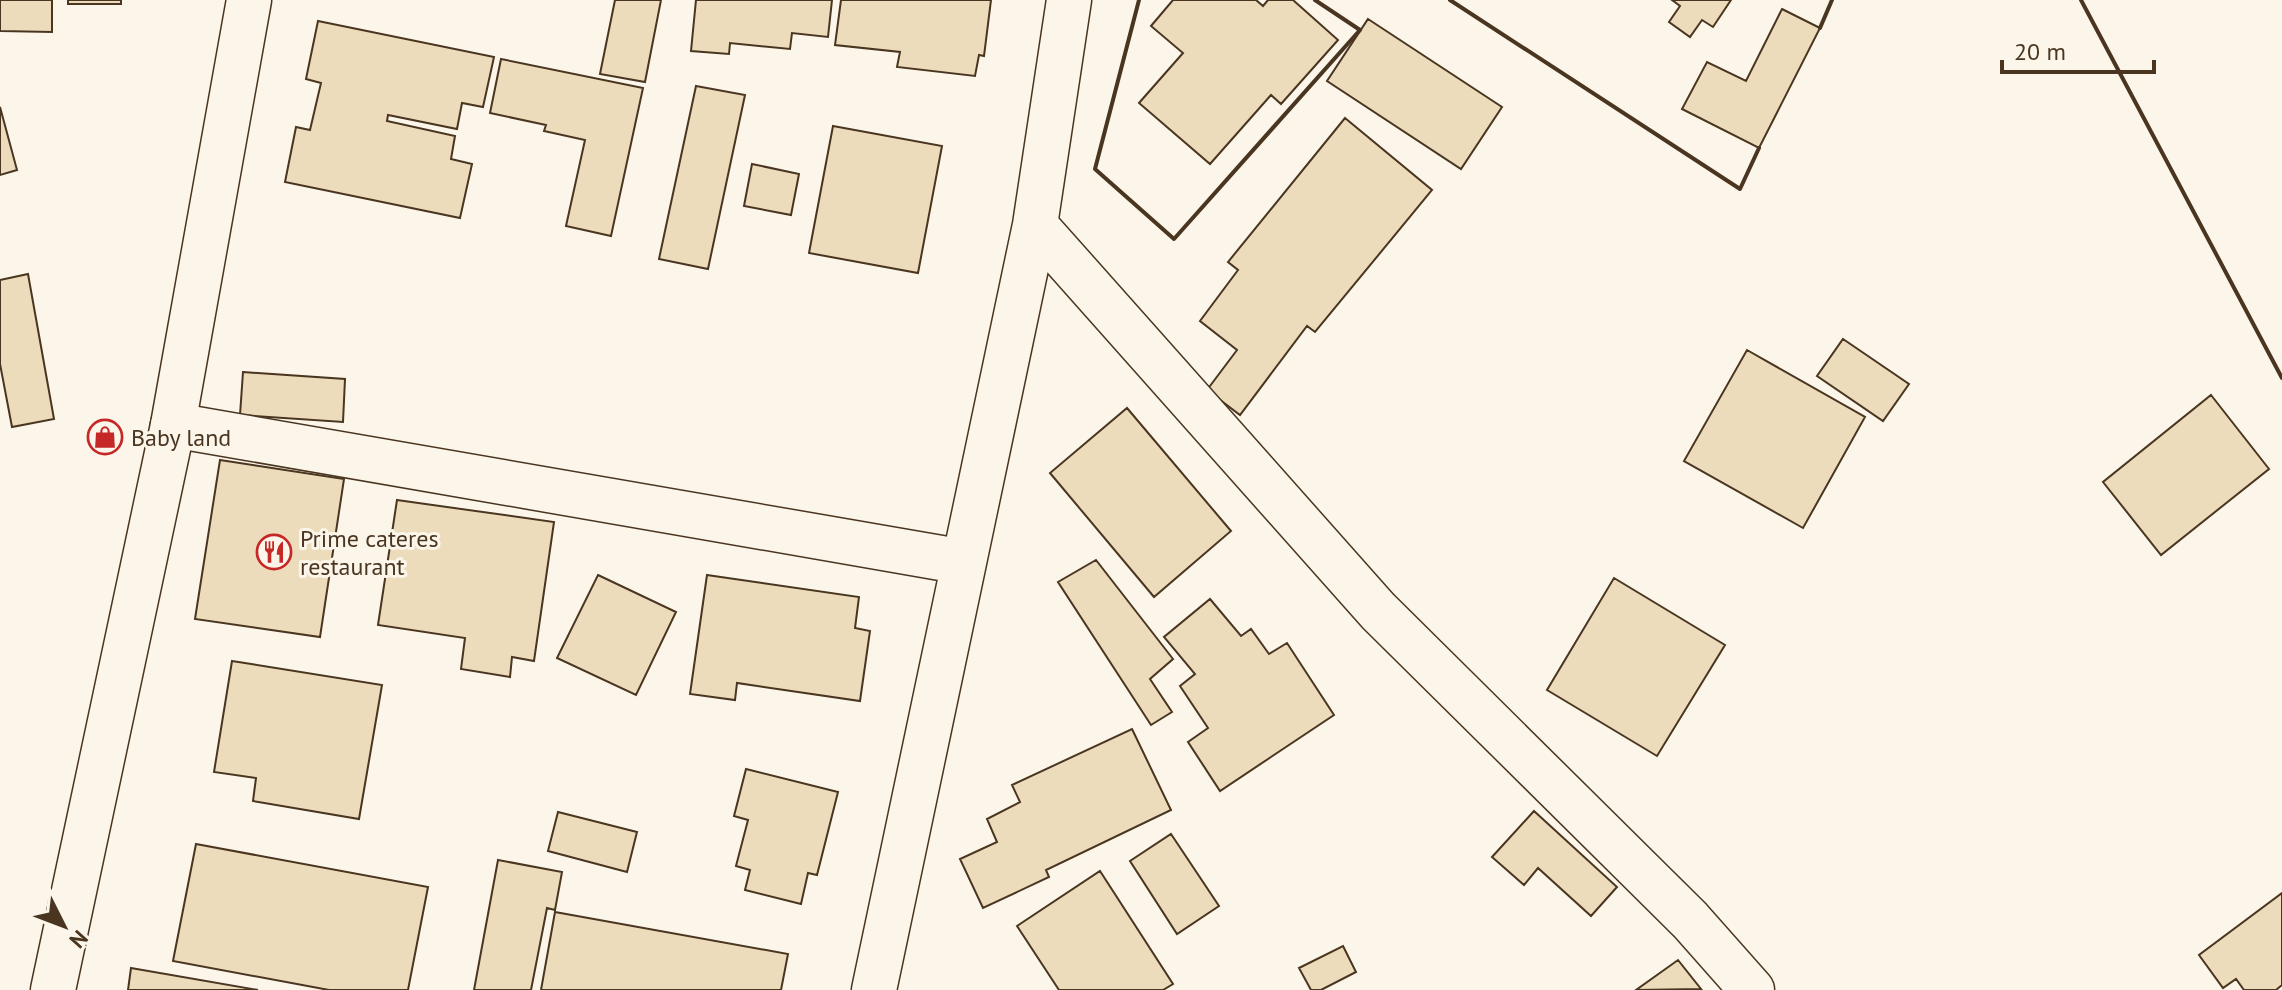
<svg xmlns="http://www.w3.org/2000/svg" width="2282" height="990" font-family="'PT Sans',sans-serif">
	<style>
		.building { fill: #ecdcbc; stroke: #4a3520; stroke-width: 2 }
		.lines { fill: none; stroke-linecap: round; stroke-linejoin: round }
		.minor-casing { stroke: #4a3520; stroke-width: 47 }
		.primary-casing { stroke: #4a3520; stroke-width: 47 }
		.minor { stroke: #fbf6e9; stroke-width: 44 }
		.primary { stroke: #fbf6e9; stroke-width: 44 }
		.wall { stroke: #4a3520; stroke-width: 4 }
		.labels { text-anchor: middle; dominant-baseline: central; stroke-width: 6; stroke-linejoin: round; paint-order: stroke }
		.poi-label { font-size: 24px; fill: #4a3520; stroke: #fbf6e9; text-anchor: start }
	</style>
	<rect width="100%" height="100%" fill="#fbf6e9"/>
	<path class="building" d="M 0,0 L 52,0 L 52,32 L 0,31 Z
		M 68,0 L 121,0 L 121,4 L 68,4 Z
		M 615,0 L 661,0 L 645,82 L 600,74 Z
		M 696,0 L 832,0 L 828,37 L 792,33 L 790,49 L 730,43 L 729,54 L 691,51 Z
		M 841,0 L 991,0 L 984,56 L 979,55 L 975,76 L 897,67 L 900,52 L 835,45 Z
		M 1173,0 L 1256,0 L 1263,6 L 1268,0 L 1293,0 L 1338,40 L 1281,104 L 1271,95 L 1210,164 L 1139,103 L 1183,53 L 1151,26 Z
		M 1672,0 L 1731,0 L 1713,27 L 1702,20 L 1690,37 L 1669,22 L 1680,6 Z
		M 1782,9 L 1820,28 L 1759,148 L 1682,109 L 1707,62 L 1746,81 Z
		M 1368,19 L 1502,107 L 1461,169 L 1327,81 Z
		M 318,21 L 494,57 L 483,107 L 462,103 L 457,129 L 388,115 L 387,121 L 455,136 L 451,159 L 472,164 L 460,218 L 285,182 L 296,127 L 310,130 L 321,83 L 306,79 Z
		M 501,59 L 643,88 L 611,236 L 566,226 L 585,140 L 544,131 L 546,125 L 490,113 Z
		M 696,86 L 745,95 L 708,269 L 659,259 Z
		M 0,107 L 17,170 L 0,175 Z
		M 1345,118 L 1432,190 L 1315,332 L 1307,326 L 1240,415 L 1207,390 L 1237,350 L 1200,321 L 1238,270 L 1228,262 Z
		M 833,126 L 942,146 L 918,273 L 809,253 Z
		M 752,164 L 799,174 L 791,215 L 744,206 Z
		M 28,274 L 54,419 L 12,427 L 0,364 L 0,280 Z
		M 1843,339 L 1909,384 L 1883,421 L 1817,376 Z
		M 1747,350 L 1865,417 L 1803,528 L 1684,461 Z
		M 243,372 L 345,379 L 343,422 L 240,415 Z
		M 2211,395 L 2269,469 L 2161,555 L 2103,482 Z
		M 1127,408 L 1231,531 L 1154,597 L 1050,473 Z
		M 220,460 L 344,479 L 320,637 L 195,619 Z
		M 397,500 L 554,522 L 534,661 L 512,657 L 510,677 L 461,669 L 465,638 L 378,625 Z
		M 1096,560 L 1173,659 L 1150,679 L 1172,712 L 1151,725 L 1058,582 Z
		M 598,575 L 676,612 L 636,695 L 557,658 Z
		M 707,575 L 859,597 L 855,628 L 870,631 L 860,701 L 737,683 L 735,700 L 690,694 Z
		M 1614,578 L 1725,645 L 1657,756 L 1547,690 Z
		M 1210,599 L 1241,636 L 1251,629 L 1269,654 L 1287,643 L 1334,715 L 1220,791 L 1188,742 L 1208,728 L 1180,686 L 1195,674 L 1164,637 Z
		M 232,661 L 382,685 L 359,819 L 253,801 L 256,778 L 214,772 Z
		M 1132,729 L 1171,810 L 1046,870 L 1049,877 L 983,908 L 960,859 L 997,842 L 987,819 L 1020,802 L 1012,785 Z
		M 746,769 L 838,792 L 817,875 L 808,873 L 801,904 L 745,890 L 750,870 L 736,866 L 748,820 L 734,816 Z
		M 1534,811 L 1617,887 L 1591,916 L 1538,868 L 1524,885 L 1492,857 Z
		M 558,812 L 637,832 L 627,872 L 548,851 Z
		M 1171,834 L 1219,906 L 1177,934 L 1130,861 Z
		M 196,844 L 428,887 L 408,990 L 329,990 L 173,961 Z
		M 498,860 L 562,872 L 555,910 L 547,908 L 531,990 L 474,990 Z
		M 1100,871 L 1173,984 L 1163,990 L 1059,990 L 1017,926 Z
		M 2282,893 L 2282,985 L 2276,990 L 2244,990 L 2236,979 L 2223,988 L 2199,955 Z
		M 555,912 L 788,954 L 781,990 L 541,990 Z
		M 1343,946 L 1356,972 L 1321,990 L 1311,990 L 1299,968 Z
		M 1678,960 L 1701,989 L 1636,990 Z
		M 131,968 L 258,990 L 128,990 Z"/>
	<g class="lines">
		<g class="minor-casing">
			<path id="minor" d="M 1035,225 L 1378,611 L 1690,920 L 1752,990
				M 173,425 L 964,562
				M 874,990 L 1035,225 L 1069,0"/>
		</g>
		<g class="primary-casing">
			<path id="primary" d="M 53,990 L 173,425 L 249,0"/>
		</g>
		<use href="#minor" class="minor"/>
		<use href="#primary" class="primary"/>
		<path class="wall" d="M 1139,0 L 1095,169 L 1174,239 L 1360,30 L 1315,0
			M 1450,0 L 1740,189 L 1759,148
			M 2081,0 L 2282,378
			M 1820,28 L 1832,0"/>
	</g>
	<defs>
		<g id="shop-ring" transform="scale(1.8)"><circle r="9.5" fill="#fbf6e9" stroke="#c62828" stroke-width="1.5"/><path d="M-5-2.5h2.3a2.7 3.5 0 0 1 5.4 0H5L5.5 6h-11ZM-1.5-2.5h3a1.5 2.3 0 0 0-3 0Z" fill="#c62828"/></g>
		<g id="restaurant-ring" transform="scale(1.8)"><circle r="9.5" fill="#fbf6e9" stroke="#c62828" stroke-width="1.5"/><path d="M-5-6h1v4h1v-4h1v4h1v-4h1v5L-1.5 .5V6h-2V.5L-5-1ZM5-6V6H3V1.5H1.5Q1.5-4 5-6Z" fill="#c62828"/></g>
	</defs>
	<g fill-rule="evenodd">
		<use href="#shop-ring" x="105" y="437"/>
		<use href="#restaurant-ring" x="274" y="552"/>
	</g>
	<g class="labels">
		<g class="poi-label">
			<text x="131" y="437">Baby land</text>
			<text x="300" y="538">Prime cateres<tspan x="300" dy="28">restaurant</tspan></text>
		</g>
	</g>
	<g transform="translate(64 926) rotate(132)" stroke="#fbf6e9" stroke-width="6" paint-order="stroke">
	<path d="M0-6L14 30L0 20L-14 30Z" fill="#4a3520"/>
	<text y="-12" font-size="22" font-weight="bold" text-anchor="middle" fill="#4a3520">N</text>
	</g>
	<path d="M2002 60v12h152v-12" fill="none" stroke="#4a3520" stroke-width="4"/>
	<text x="2014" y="60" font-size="24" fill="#4a3520" stroke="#fbf6e9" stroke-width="6" paint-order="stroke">20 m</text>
</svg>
